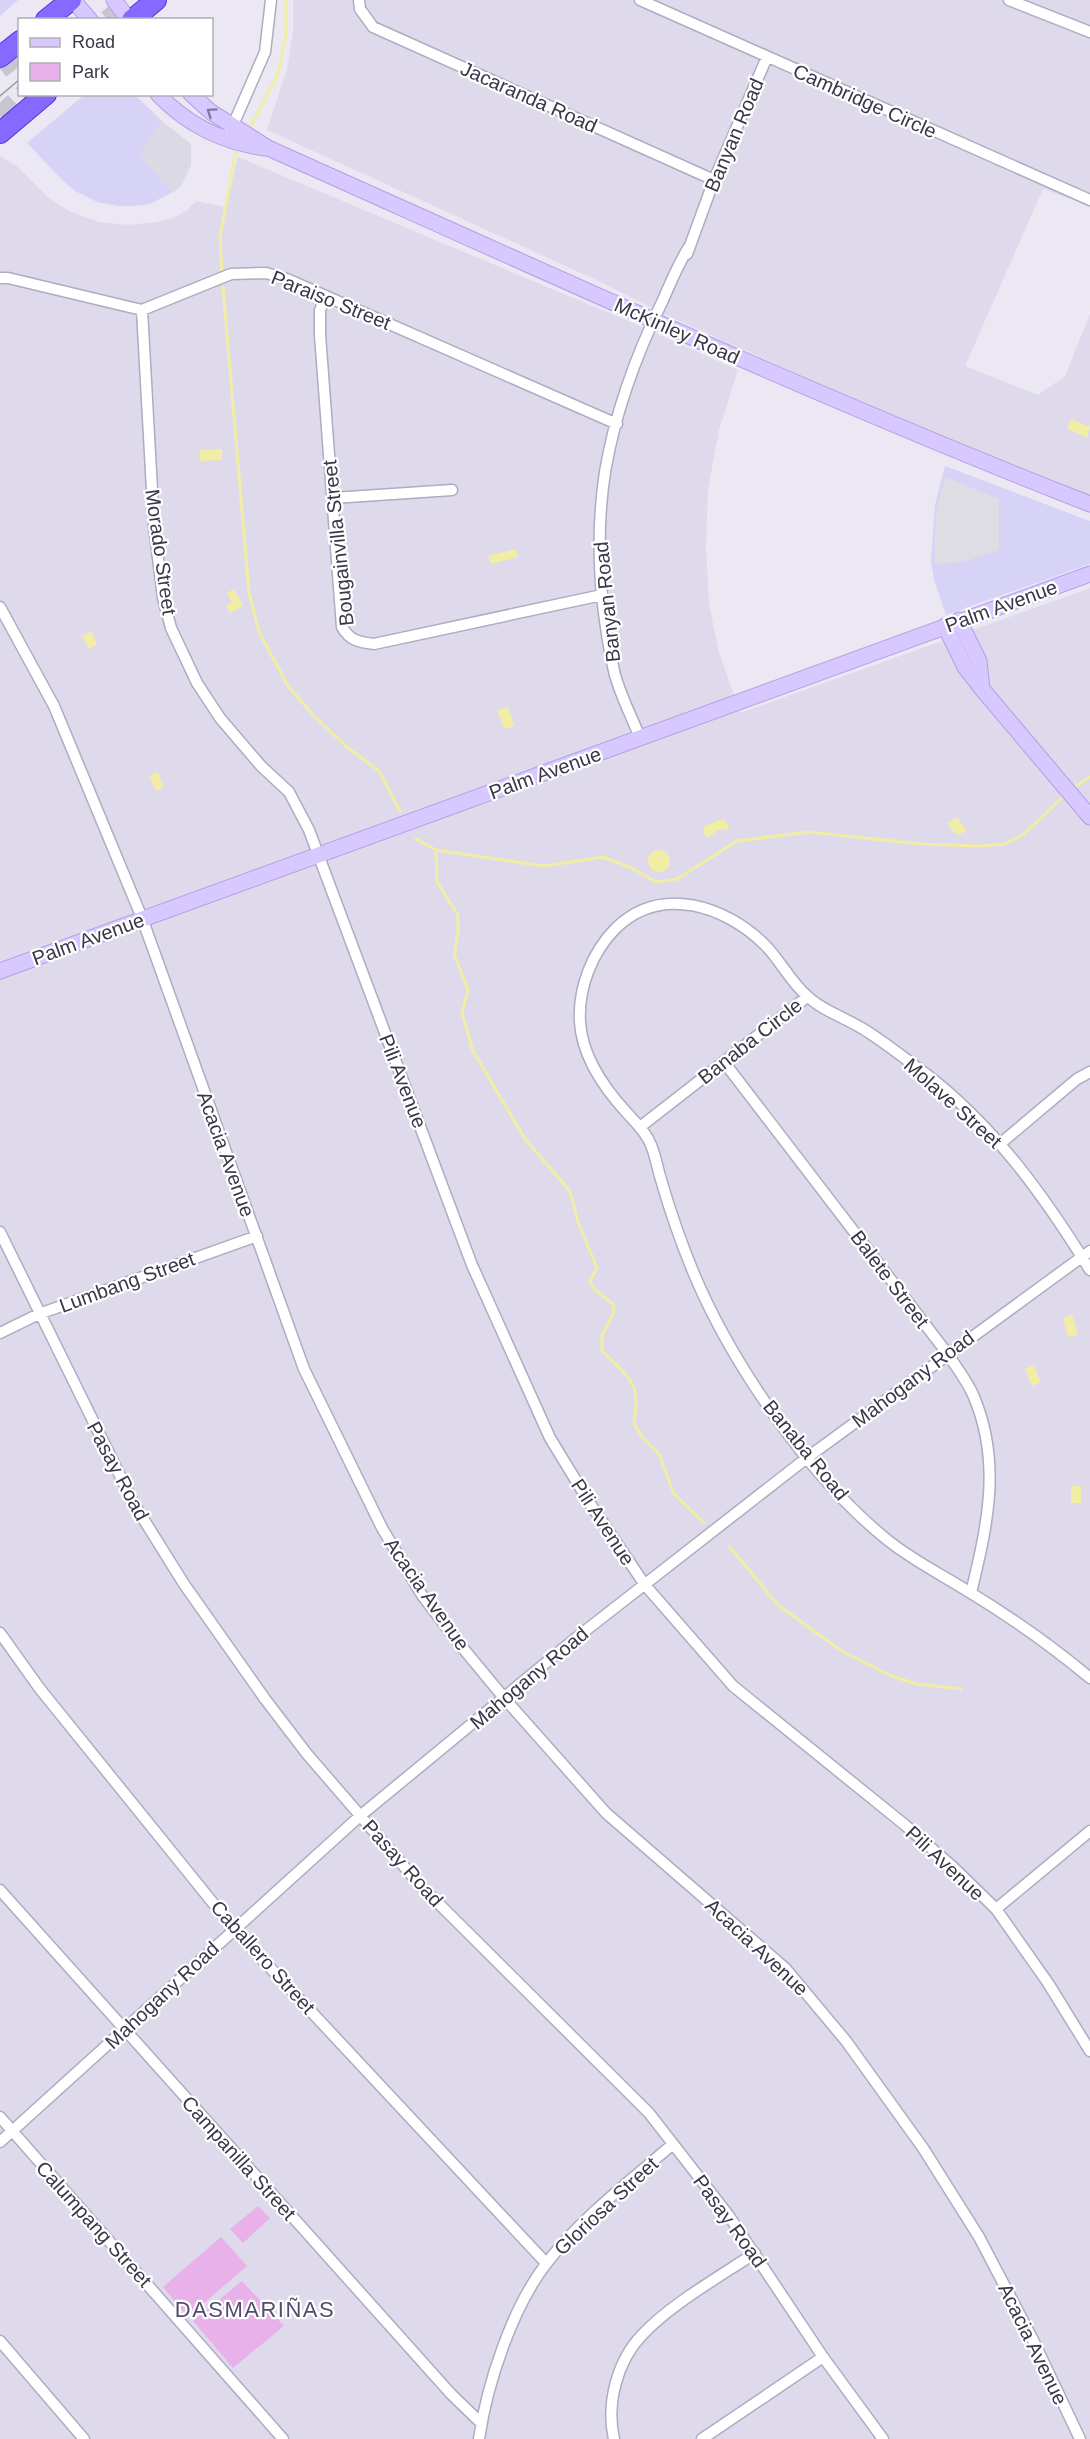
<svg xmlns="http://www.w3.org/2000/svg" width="1090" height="2439" font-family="Arial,sans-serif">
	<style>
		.residential { fill: #dedaec }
		.commercial { fill: #d7d3f6 }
		.industrial { fill: #dbdae4 }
		.green { fill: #e8b1e9 }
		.parking { fill: #dedde3 }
		.water { fill: #f2eda4 }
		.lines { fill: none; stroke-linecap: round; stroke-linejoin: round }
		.stream { stroke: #f2eda4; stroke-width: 3 }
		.highway-tunnel { stroke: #c7c5d2; stroke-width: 20; stroke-dasharray: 20 10; stroke-linecap: butt }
		.street-casing { stroke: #afabc0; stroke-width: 13 }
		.secondary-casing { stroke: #b1a0e1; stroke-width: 17 }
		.highway-casing { stroke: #5137e0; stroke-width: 22 }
		.street { stroke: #fff; stroke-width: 10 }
		.secondary { stroke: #d7c8ff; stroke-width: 15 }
		.highway { stroke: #8669ff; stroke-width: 20 }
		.tram { stroke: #979797; stroke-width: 1.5 }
		.oneway { stroke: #80789a }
		.labels { text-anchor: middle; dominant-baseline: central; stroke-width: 4.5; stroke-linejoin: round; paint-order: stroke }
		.street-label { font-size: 20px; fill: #393748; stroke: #fff }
		.quarter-label { font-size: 22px; letter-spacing: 1.5px; fill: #514e6b; stroke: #fff }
	</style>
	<rect width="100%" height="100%" fill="#ebe8f4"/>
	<path class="residential" d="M 293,0 L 1090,0 L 1090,206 L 1043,189 L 965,366 L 1038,395 L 1065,376 L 1090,314 L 1090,497 L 934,435 L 675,319 L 594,279 L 267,130 L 287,69 L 293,32 Z
		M 0,156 L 18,167 L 48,197 L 69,211 L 99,222 L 128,225 L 156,222 L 173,218 L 186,211 L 196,201 L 226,207 L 238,157 L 633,323 L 738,370 L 719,430 L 708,489 L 706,549 L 709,602 L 718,649 L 740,713 L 1090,588 L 1090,2439 L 0,2439 Z"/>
	<path class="commercial" d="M 0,0 L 18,0 L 0,16 Z
		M 84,95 L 135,95 L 162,121 L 140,156 L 173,192 L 150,204 L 134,206 L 118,206 L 97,202 L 75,191 L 62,180 L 27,143 Z
		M 945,466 L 1090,521 L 1090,564 L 946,615 L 934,580 L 931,560 L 935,505 Z"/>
	<path class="industrial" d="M 162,121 L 191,144 L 191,165 L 181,186 L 173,192 L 140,156 Z"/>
	<path class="green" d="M 258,2206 L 270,2218 L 243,2243 L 230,2229 Z
		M 221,2237 L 247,2266 L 188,2317 L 163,2287 Z
		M 242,2281 L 284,2326 L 233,2368 L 193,2321 Z"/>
	<path class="parking" d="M 945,477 L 999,499 L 999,550 L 964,562 L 934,564 L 936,511 Z"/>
	<path class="water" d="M 1071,419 L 1090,427 L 1087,437 L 1067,429 Z
		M 222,449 L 222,460 L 200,461 L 200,450 Z
		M 516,549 L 518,557 L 491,564 L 488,556 Z
		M 234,589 L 243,606 L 230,613 L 226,606 L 232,602 L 227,593 Z
		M 91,631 L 97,644 L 89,649 L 82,636 Z
		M 508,707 L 514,726 L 504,729 L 497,710 Z
		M 158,772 L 164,787 L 156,791 L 149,776 Z
		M 957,817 L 967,831 L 957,835 L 947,824 Z
		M 718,820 L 724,820 L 730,829 L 718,830 L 707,838 L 704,833 L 704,827 Z
		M648 861a11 11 0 1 1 22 0a11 11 0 1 1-22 0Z
		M 1072,1315 L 1078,1335 L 1068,1337 L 1063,1318 Z
		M 1034,1365 L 1040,1382 L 1032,1386 L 1025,1369 Z
		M 1071,1486 L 1081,1486 L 1081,1503 L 1071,1503 Z"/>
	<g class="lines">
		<path class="stream" d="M 249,129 L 278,74 L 286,34 L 286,0
			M 222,273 L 220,237 L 235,155 L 239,148
			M 223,287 L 249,593 L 259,632 L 288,686 L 315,717 L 347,747 L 379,771 L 400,811
			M 1071,789 L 1090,777
			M 416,839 L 436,850 L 544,866 L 603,857 L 634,869 L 656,882 L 677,879 L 737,841 L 809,832 L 920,844 L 979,846 L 1004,844 L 1023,835 L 1065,795
			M 436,850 L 437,882 L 458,915 L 458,933 L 454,955 L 468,989 L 462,1013 L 473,1051 L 525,1139 L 570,1191 L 578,1222 L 597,1268 L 590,1281 L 594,1289 L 614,1305 L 613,1314 L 602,1335 L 602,1351 C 629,1377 642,1384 634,1423 L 642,1437 L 659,1454 L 674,1494 L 704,1523
			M 729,1546 L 778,1605 L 843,1652 L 894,1677 L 917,1684 L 961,1689"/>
		<path class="highway-tunnel" d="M 108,20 L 130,0
			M 0,69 L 20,53
			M 0,116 L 24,94"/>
		<g class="street-casing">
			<path id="street" d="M 359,0 L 360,9 L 373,27 L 714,180
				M 640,0 L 1090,200
				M 1009,0 L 1090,32
				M 230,132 L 265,52 L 271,0
				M 687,254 L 714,180 L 767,57
				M 0,278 L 8,278 L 142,310 L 231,274 L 266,273 L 287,279 L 617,424
				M 326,297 L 320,310 L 320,335 L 342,627 C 350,641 359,642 374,644 L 602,595
				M 142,310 L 154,526 L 163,598 L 171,628 L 197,683 L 220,718 L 261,766 L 289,792 L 309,830 L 472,1265 L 550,1438 L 589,1502 L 645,1585 L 733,1686 L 905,1825 L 954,1868 L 996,1909 L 1048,1983 L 1090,2051
				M 333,498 L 452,490
				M 0,607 L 54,706 L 142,918 L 304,1369 L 382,1528 L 422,1595 L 457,1641 L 505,1699 L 606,1813 L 785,1968 L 846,2041 L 923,2148 L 979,2237 L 1032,2338 L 1080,2439
				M 640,738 C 632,717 619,693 614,671 C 600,607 595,537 605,472 C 615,413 637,353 663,300 C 671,282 678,264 689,247
				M 724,1062 L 947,1353 C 956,1367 968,1382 974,1397 C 1002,1464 987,1526 971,1593
				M 640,1127 L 807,997
				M 1001,1143 L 1077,1079 L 1090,1072
				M 0,1232 L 134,1504 L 184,1584 L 265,1699 L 307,1754 L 421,1886 L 649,2113 L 729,2216 L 823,2357 L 883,2439
				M 1090,1270 C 1045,1197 995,1127 926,1074 C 907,1060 888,1045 868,1032 C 849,1019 822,1011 806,995 C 790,981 780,960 765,945 C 726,906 661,884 616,928 C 592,952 578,988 580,1022 C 582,1057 604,1088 627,1113 C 636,1123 646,1132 651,1145 C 656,1157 658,1171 662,1183 C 671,1214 682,1245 694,1274 C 732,1364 809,1476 885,1538 C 910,1559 939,1573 966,1590 C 1009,1616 1052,1646 1090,1678
				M 0,1333 L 39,1314 L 257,1236
				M 0,1633 L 40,1689 L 234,1929 L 546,2263
				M 0,1890 L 451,2394 L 481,2423
				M 996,1909 L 1090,1831
				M 0,2117 L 283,2439
				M 0,2142 L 360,1816 L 576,1638 L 808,1457 L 1090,1251
				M 0,2341 L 84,2439
				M 479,2439 C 487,2384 512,2308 546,2264 C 581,2218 630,2181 673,2144
				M 614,2439 C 606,2404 617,2361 642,2335 C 671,2304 719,2277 755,2253
				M 702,2439 L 823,2357"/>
		</g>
		<g class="secondary-casing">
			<path id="secondary" d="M 73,0 L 90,20
				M 114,0 L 129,20
				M 158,94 C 187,125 225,143 266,148
				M 191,94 L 211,112 L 268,148 C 541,270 812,395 1090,504
				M 959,620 L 979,661 L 982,689
				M 945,626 L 965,667 L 982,689 L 1090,817
				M 0,971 L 1090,574"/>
		</g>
		<g class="highway-casing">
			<path id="highway" d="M 46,20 L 71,0
				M 132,20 L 156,0
				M 0,57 L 20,41
				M 0,133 L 46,94"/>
		</g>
		<use href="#street" class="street"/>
		<use href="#secondary" class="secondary"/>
		<use href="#highway" class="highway"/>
		<path class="tram" d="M 0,96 L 20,79"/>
	</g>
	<defs><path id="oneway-chevron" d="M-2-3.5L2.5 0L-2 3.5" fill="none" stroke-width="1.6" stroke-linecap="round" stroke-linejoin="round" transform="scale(1.5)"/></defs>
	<use class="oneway" href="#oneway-chevron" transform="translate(211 112) rotate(-145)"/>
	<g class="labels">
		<g class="street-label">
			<text transform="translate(529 97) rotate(24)">Jacaranda Road</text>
			<text transform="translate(865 101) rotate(24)">Cambridge Circle</text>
			<text transform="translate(734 135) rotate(-67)">Banyan Road</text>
			<text transform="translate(331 300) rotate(22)">Paraiso Street</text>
			<text transform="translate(677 331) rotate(24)">McKinley Road</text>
			<text transform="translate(338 543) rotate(-96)">Bougainvilla Street</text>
			<text transform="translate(161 552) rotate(82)">Morado Street</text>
			<text transform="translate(607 602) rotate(-96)">Banyan Road</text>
			<text transform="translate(1001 606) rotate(-20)">Palm Avenue</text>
			<text transform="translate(545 773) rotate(-20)">Palm Avenue</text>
			<text transform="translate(88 939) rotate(-20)">Palm Avenue</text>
			<text transform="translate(750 1041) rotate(-38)">Banaba Circle</text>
			<text transform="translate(403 1081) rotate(69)">Pili Avenue</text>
			<text transform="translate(953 1103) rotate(42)">Molave Street</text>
			<text transform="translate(226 1154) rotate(70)">Acacia Avenue</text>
			<text transform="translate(890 1279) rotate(53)">Balete Street</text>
			<text transform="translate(127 1282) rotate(-20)">Lumbang Street</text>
			<text transform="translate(913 1379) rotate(-37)">Mahogany Road</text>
			<text transform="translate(806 1450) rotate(51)">Banaba Road</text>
			<text transform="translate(118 1471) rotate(62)">Pasay Road</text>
			<text transform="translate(603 1522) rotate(57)">Pili Avenue</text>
			<text transform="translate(427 1594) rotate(55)">Acacia Avenue</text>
			<text transform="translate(529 1678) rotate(-40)">Mahogany Road</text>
			<text transform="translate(403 1863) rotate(48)">Pasay Road</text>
			<text transform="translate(945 1863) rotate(43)">Pili Avenue</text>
			<text transform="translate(757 1947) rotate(43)">Acacia Avenue</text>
			<text transform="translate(263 1957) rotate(48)">Caballero Street</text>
			<text transform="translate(162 1995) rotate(-43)">Mahogany Road</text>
			<text transform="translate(239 2158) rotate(48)">Campanilla Street</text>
			<text transform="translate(606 2206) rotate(-43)">Gloriosa Street</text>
			<text transform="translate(730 2221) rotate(54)">Pasay Road</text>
			<text transform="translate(94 2224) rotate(48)">Calumpang Street</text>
			<text transform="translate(1033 2344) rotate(64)">Acacia Avenue</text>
		</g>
		<g class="quarter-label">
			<text x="255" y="2309">DASMARIÑAS</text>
		</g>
	</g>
	<rect x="18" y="18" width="195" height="78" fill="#ffffff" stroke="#b0afb6" stroke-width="1.5"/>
	<rect x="30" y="38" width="30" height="9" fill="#d7c8ff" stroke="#b0afb6" stroke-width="1.5"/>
	<text x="72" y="48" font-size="18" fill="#393748">Road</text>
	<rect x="30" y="63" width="30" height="18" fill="#e8b1e9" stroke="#b0afb6" stroke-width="1.5"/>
	<text x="72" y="78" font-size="18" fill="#393748">Park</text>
</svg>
